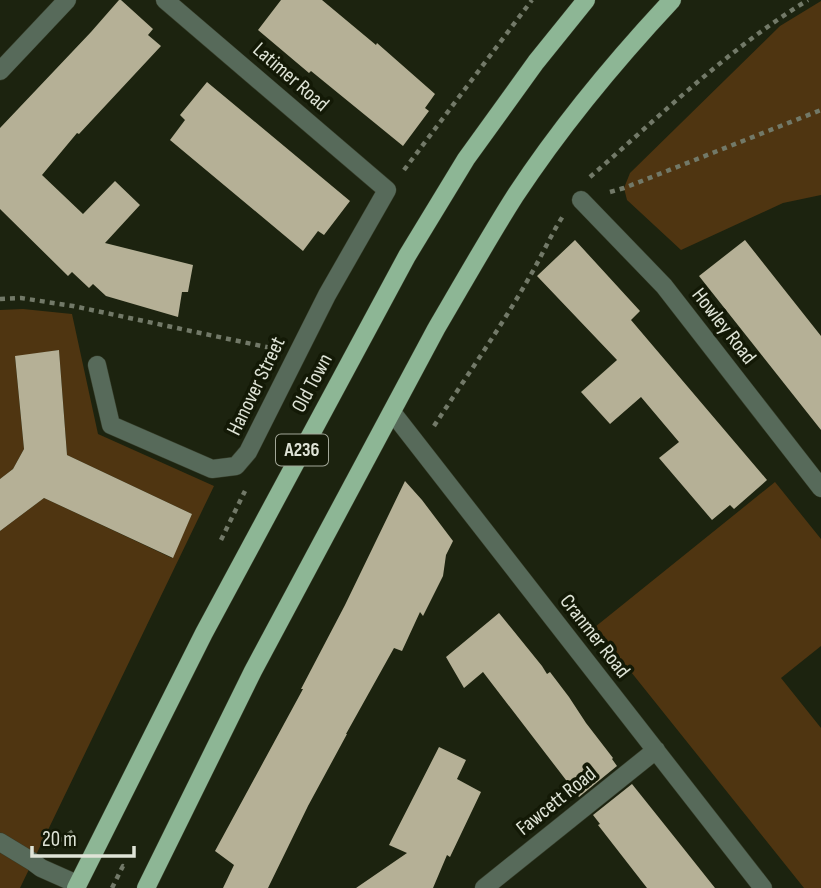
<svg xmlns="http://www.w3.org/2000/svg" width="821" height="888" font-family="'Sofia Sans Condensed',sans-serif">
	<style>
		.green { fill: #4f3511 }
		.building { fill: #b5b096 }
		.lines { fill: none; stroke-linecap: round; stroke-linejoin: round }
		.lane-casing { stroke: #373e2b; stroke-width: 19 }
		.street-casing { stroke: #373e2b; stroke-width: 19 }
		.primary-casing { stroke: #373e2b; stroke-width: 19 }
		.path { stroke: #727968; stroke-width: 4.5; stroke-dasharray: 5 5; stroke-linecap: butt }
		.lane { stroke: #576a5a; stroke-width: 18 }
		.street { stroke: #576a5a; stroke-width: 18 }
		.primary { stroke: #8db695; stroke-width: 18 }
		.labels { text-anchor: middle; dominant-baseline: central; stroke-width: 7; stroke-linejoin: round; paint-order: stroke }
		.shield { fill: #131906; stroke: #a2a798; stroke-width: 2 }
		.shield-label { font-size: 19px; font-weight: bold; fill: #dfe4d7 }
		.street-label { font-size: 21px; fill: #dfe4d7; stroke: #131906 }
	</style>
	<rect width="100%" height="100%" fill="#1c230f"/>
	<path class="green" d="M 821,1 L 821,195 L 783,203 L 681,250 L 627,200 L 624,188 L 630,173 L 780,26 Z
		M 23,309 L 72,314 L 98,434 L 214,486 L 20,888 L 0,888 L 0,531 L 44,498 L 172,558 L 192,514 L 67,455 L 59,350 L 15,357 L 24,449 L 13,469 L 0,479 L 0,310 Z
		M 775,482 L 821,539 L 821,646 L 781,678 L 821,728 L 821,888 L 804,888 L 595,627 Z"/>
	<path class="building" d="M 119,0 L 121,0 L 153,29 L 148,35 L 161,46 L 79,134 L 77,133 L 42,175 L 83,214 L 115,181 L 140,205 L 105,243 L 193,265 L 188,292 L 182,292 L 178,317 L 106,296 L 93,284 L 89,288 L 72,272 L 68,276 L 0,209 L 0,128 L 91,32 Z
		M 281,0 L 322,0 L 376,45 L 377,43 L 435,94 L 425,108 L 429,111 L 403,146 L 311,71 L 309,73 L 258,30 Z
		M 207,82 L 350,201 L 324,235 L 318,231 L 303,251 L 170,140 L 185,120 L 180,115 Z
		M 575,240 L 640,311 L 631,320 L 767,480 L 734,509 L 730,505 L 712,520 L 659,458 L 679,442 L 641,397 L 610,424 L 581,392 L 617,360 L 537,276 Z
		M 745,240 L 821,336 L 821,430 L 699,276 Z
		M 59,350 L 67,455 L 192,514 L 173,558 L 44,498 L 0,531 L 0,479 L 13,469 L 24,449 L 15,356 Z
		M 405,481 L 422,500 L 453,541 L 446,555 L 443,576 L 423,616 L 420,612 L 402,651 L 394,648 L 346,734 L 347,734 L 308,806 L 268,888 L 223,888 L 234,865 L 215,851 L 303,689 L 301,689 L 345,605 Z
		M 499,613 L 542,666 L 547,674 L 550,672 L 569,697 L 586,723 L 613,758 L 612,759 L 617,766 L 579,797 L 483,672 L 464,688 L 446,657 Z
		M 439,747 L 466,760 L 457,779 L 481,792 L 450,857 L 447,855 L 433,888 L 356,888 L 407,853 L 389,845 Z
		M 632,784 L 676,839 L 715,888 L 647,888 L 598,825 L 600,824 L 593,815 Z"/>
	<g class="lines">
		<g class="lane-casing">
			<path id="lane" d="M 0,842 L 33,862 L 41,868 L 77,884"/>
		</g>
		<g class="street-casing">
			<path id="street" d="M 0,71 L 67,0
				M 581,200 L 664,286 L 821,488
				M 97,365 L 111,425 L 212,469 L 236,466 L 248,452 L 327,295 L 387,190 L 165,0
				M 392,412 L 763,888
				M 484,888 L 656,750"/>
		</g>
		<g class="primary-casing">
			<path id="primary" d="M 76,888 L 204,633 L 407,256 L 466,159 L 536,62 L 586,0
				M 146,888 L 253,671 L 436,329 C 462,285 487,240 515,196 C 561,126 615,61 672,0"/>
		</g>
		<path class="path" d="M 404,170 L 532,0
			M 590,177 C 660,116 728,49 808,0
			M 610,192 L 624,188 L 821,110
			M 0,299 L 21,298 L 73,306 L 271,348
			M 434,426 C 468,374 504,323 534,269 C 544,251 552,233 563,216
			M 221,540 L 245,491
			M 53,847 L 73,831
			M 112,888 L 123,866 L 127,868"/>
		<use href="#lane" class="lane"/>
		<use href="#street" class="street"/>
		<use href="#primary" class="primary"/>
	</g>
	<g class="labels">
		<rect class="shield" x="276" y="434.5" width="52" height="31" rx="5"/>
		<g class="shield-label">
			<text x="302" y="450">A236</text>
		</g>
		<g class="street-label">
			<text transform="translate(291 77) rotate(41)">Latimer Road</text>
			<text transform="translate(724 326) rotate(52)">Howley Road</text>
			<text transform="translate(312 383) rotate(-62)">Old Town</text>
			<text transform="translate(256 386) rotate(-64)">Hanover Street</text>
			<text transform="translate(595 636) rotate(52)">Cranmer Road</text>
			<text transform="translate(556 801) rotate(-39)">Fawcett Road</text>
		</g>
	</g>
	<path d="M32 846v10h102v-10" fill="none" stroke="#dfe4d7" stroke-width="3.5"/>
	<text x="42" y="846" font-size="21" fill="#dfe4d7" stroke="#131906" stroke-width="5" paint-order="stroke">20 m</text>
</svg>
